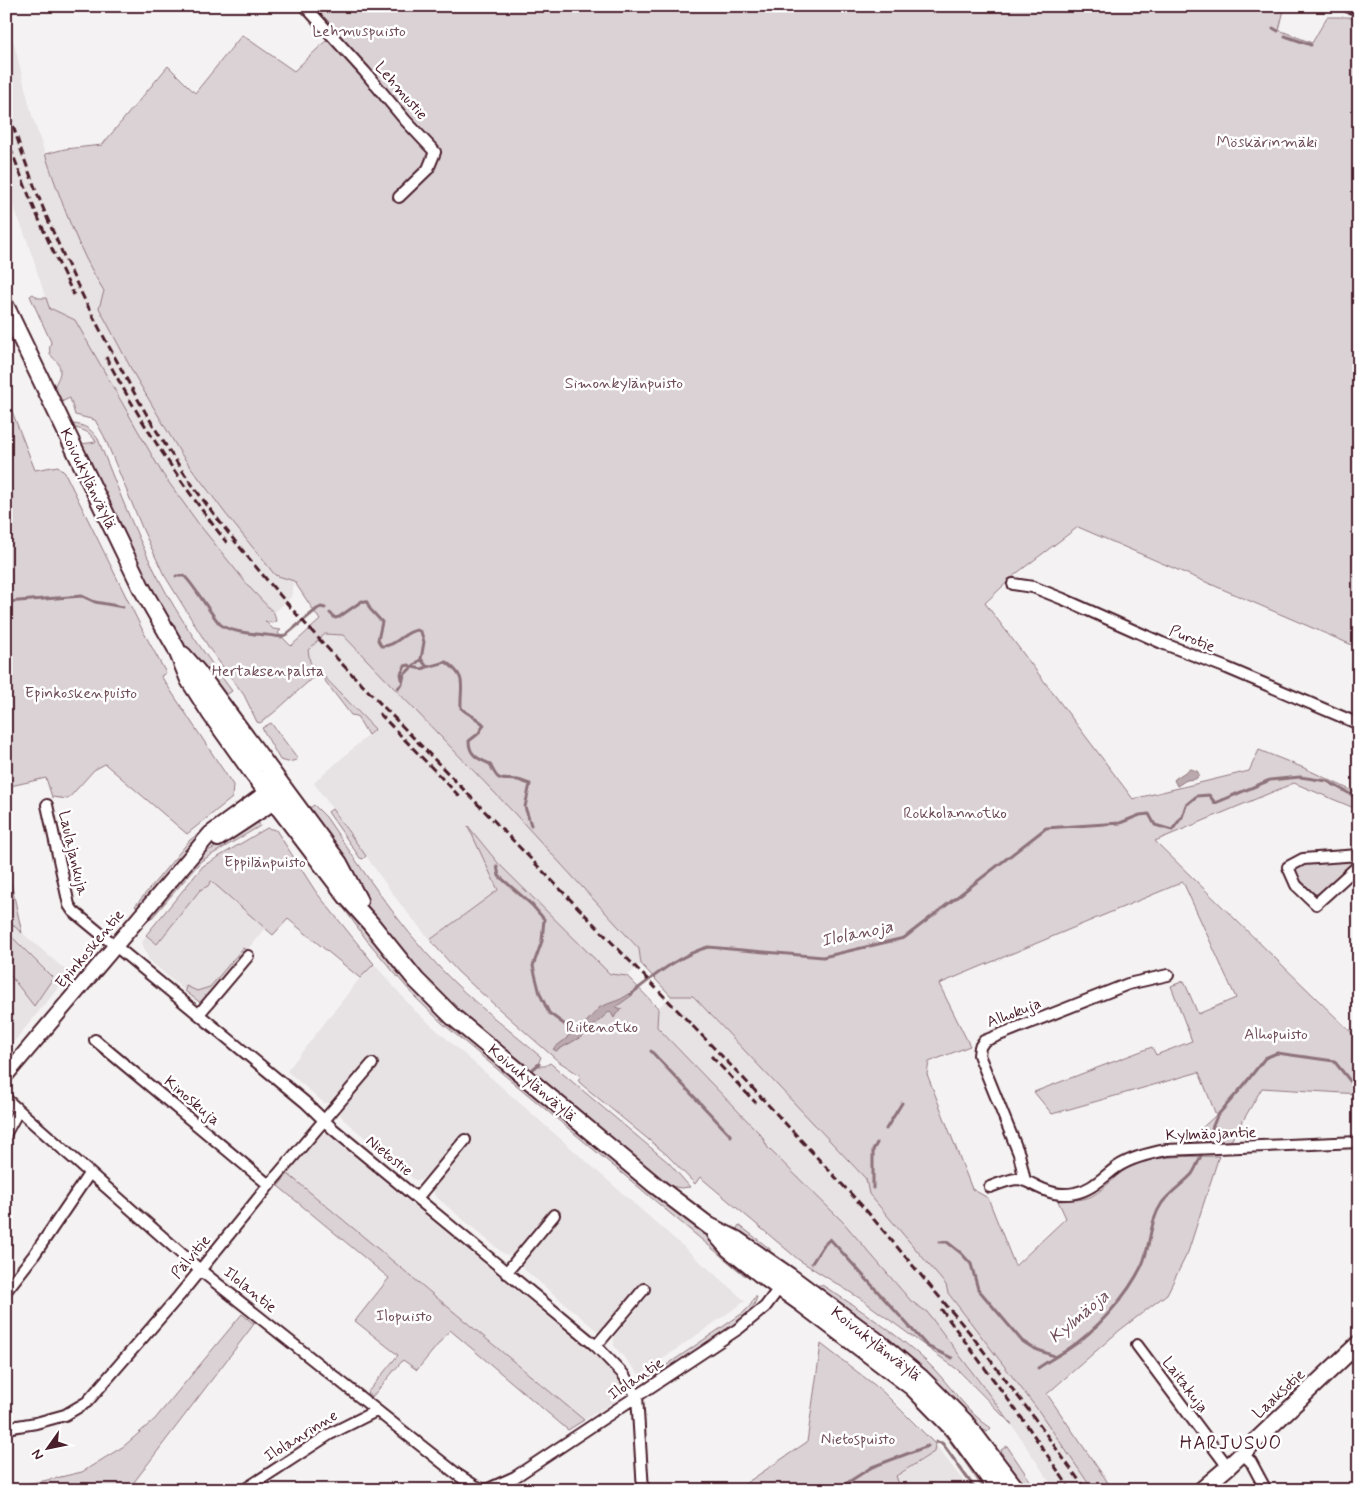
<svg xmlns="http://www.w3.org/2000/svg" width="1365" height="1496" font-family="Mynerve,sans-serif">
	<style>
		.built { fill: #e7e2e3 }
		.green { fill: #dbd2d5; stroke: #927880 }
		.water { fill: #baa9ae; stroke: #8d727a }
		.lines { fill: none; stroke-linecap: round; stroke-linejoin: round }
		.stream { stroke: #8d727a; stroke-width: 3 }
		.minor-casing { stroke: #4a1f2b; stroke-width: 14 }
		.tertiary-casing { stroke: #4a1f2b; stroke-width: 18 }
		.secondary-casing { stroke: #4a1f2b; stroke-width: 19 }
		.primary-casing { stroke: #4a1f2b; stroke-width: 20 }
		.minor { stroke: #fff; stroke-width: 10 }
		.tertiary { stroke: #fff; stroke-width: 14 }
		.secondary { stroke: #fff; stroke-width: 15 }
		.primary { stroke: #fff; stroke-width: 16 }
		.rail { stroke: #4a1f2b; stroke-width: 3; stroke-dasharray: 8 4; stroke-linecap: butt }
		.labels { text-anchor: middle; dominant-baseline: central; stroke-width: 5; stroke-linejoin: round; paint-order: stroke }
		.park-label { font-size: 16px; fill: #6e4c56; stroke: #fff }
		.street-label { font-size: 16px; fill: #4a1f2b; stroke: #fff }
		.water-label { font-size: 18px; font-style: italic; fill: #714f59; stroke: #fff }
		.quarter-label { font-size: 19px; letter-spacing: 1px; fill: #4a1f2b; stroke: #fff }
	</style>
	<rect width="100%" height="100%" fill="#f4f2f2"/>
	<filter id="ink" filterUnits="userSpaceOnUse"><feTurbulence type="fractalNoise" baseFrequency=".02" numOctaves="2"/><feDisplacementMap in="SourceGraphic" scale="10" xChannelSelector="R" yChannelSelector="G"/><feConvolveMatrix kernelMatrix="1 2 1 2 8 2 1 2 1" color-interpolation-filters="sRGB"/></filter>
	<g filter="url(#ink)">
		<path class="built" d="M 6,11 L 31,112 L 61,202 L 95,276 L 295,569 L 291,597 L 274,613 L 252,608 L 55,327 L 27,240 L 6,187 Z
			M 325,634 L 343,635 L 516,815 L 639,949 L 641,964 L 627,976 L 610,975 L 498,863 L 470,828 L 498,890 L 430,940 L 398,901 L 314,783 L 375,729 L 310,662 L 308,650 Z
			M 225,865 L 273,935 L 265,928 L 206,1000 L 193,998 L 149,960 L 142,943 L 146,935 L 156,944 L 200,890 L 208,886 Z
			M 6,919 L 70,974 L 6,1051 Z
			M 374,964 L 415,1011 L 745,1301 L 640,1375 L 614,1346 L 614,1337 L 651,1293 L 642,1285 L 604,1331 L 596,1330 L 525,1270 L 522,1265 L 523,1261 L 561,1215 L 551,1208 L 513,1253 L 508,1255 L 503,1253 L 435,1196 L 433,1191 L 436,1184 L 470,1142 L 462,1135 L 426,1176 L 421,1180 L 415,1180 L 344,1120 L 340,1114 L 343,1109 L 378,1066 L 369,1059 L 328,1103 L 324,1103 L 287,1071 L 360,978 Z
			M 671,996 L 693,996 L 866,1179 L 1113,1490 L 1055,1490 L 1012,1425 L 927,1312 L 911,1301 L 843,1222 L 767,1148 L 761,1135 L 657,1027 L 658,1008 Z
			M 320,1133 L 327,1134 L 602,1361 L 618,1378 L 623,1392 L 615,1401 L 584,1420 L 288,1174 Z
			M 935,1444 L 970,1490 L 901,1490 L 896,1477 L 934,1452 Z"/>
		<path class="green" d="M 312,6 L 1285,6 L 1279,30 L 1312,43 L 1327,17 L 1348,17 L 1359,21 L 1359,648 L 1078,527 L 1017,573 L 985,603 L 1133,799 L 1249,771 L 1259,750 L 1304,768 L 1359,794 L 1359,810 L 1294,783 L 1155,841 L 1357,1038 L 1359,1037 L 1359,1094 L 1262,1088 L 1231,1141 L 1196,1143 L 1201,1129 L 1216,1115 L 1199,1072 L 1052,1114 L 1034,1092 L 1152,1047 L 1156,1055 L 1192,1041 L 1171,986 L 1184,981 L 1198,1014 L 1236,998 L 1183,882 L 939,984 L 970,1046 L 929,1062 L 927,1074 L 972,1189 L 988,1198 L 1015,1266 L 1066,1218 L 1058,1201 C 1069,1200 1082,1201 1092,1196 C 1107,1188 1116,1173 1132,1166 C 1159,1154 1190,1157 1219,1156 L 1188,1252 L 1167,1294 L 1120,1330 L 1047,1394 L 1113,1490 L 1093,1490 L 1038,1410 L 948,1293 L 946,1285 L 869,1194 L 866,1179 L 693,996 L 671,996 L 641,964 L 639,949 L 516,815 L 343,635 L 325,634 L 308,650 L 310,662 L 375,729 L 368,735 L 357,716 L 351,715 L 319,673 C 298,689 281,709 260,723 L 257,722 L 244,695 L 211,651 L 163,573 L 143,530 L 104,436 L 95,420 L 75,415 L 70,398 L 61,402 L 54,387 C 56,382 60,377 60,371 C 60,356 45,361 51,342 L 30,296 L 33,294 L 38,298 L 46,298 L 50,310 L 52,309 L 75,320 L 162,473 L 198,523 L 251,589 L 274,613 L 276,621 L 272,623 L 265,621 L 273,629 L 281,630 L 278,633 L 291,646 L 320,620 L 294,581 L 275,575 L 225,513 L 181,454 L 135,376 L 99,308 L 104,291 C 78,250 61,201 45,154 L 65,149 L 102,145 L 168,66 L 195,93 L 242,35 L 294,71 L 329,38 Z
			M 6,396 L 35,470 L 58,466 L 65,473 L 143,631 L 166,673 L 161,676 L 233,785 L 232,798 L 187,834 L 105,764 L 94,770 L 68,799 L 52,797 L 46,778 L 6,787 Z
			M 73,424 C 85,425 91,429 98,439 C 119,492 140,546 168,596 C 187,629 209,660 232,691 L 225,696 L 195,662 L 145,577 L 81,444 L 96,442 C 91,433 85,430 75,428 Z
			M 271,723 L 296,756 L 297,760 L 288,762 L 280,760 L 262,728 Z
			M 314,805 L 326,817 C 362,869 397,923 441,969 C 471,1001 507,1028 541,1057 L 538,1064 L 539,1066 L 545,1066 L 550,1063 L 669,1163 L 690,1187 L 681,1188 L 666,1185 L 436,992 L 391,941 L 306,811 Z
			M 237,806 L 171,871 L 137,908 L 135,906 L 190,840 L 235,807 Z
			M 332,809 L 366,856 L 363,859 L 360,858 L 328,812 Z
			M 258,822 L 260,826 L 201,861 L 151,919 L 149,918 L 199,855 L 224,843 Z
			M 468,826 L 498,863 L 610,974 L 627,976 L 658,1008 L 657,1027 L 761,1135 L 768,1148 L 843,1222 L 911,1301 L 927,1312 L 1012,1425 L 958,1370 L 861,1299 L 799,1260 L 700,1177 L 695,1184 L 666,1154 L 580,1083 L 578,1080 L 581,1076 L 558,1061 L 498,1008 L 458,972 L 430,940 L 498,890 Z
			M 267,828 L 276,830 L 316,892 L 374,964 L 360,978 L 288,919 L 273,935 L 211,881 L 208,886 L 200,890 L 157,944 L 146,935 L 203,866 Z
			M 6,859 L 22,933 L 6,919 Z
			M 1350,860 L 1353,864 L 1323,894 C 1307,895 1304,887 1295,875 L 1296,868 L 1302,863 Z
			M 334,895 L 359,919 L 387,957 L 422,996 L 754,1276 L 751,1277 L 744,1275 L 442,1023 L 416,998 L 397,976 L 366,939 Z
			M 6,931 L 53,978 L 34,1006 L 6,970 Z
			M 243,948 L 246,950 L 202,1004 L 185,991 L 186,986 L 197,991 L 210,987 Z
			M 288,1174 L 584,1420 L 568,1430 L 450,1330 L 417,1370 L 403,1360 L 372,1397 L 367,1393 L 398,1355 L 355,1321 L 389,1278 L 278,1186 Z
			M 739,1225 L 770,1249 L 770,1254 L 761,1252 L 736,1230 Z
			M 819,1285 L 822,1285 C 858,1308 895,1332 927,1362 C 949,1383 966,1412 991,1428 L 987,1432 L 968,1420 L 814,1289 Z
			M 755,1297 L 757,1297 L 754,1305 L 745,1317 L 657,1377 L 655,1373 L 743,1313 L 750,1306 Z
			M 242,1314 L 254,1324 L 128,1490 L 6,1490 L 6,1487 L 43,1481 L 82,1472 L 124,1446 L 155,1419 Z
			M 821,1344 L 881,1390 L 935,1444 L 934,1452 L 896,1476 L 901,1490 L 736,1490 L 807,1442 Z
			M 865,1363 L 886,1373 L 912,1393 L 995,1490 L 984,1490 C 961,1457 939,1423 909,1396 C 896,1383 880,1373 865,1363 Z
			M 1007,1446 L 1031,1482 L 1025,1486 L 1007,1467 L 1001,1450 Z"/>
		<path class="water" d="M 1190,769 L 1197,771 L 1199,774 C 1197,781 1193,779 1187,780 C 1184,781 1181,784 1177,786 L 1174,780 L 1176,778 Z
			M 631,993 L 634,994 L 617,1006 L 616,1007 L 622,1009 L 616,1014 L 614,1018 L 610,1011 L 581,1037 L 556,1051 L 553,1049 L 567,1038 L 569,1034 L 567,1030 L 571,1026 L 575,1029 L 579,1030 L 600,1007 L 621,999 Z"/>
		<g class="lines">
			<path class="stream" d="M 1273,28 L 1278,31
				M 1285,36 L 1311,45
				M 176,576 C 177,576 183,576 184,576 C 190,579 212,616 220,624 C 230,634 266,634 281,637 L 287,634 L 317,609 L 321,607 L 325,608
				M 6,602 L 82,596 L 95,602 L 123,607
				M 330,613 L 335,618 L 339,617 L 362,601 L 367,602 L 370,609 L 382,622 L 378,640 L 381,646 C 396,647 403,632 417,630 L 421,632 L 424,642 L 421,659 L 427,667 L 446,662 C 468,678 460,685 461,708 C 468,715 477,717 484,725 L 478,734 L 469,741 C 469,755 478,759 490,764 C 499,784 500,778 518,780 C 522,781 526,783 530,784 L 525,807 L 531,825
				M 402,679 L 401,674 L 405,666 L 409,665 L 412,667 L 421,659
				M 398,688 L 402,684 L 404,675 L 412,667 L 422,669 L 427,667
				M 497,866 L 499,876 L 532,905 L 544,919 L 542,941 L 533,966 L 540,994 L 549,1013 L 572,1030
				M 631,994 C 654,976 679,955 708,947 L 823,957 L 904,938 L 1046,828 L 1120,823 L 1140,815 L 1149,814 L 1155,825 L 1172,830 L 1182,817 L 1186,805 L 1197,796 L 1209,795 L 1215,803 L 1270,780 L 1300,777 L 1327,781 L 1359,799
				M 625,1024 L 629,1026 L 634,1033
				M 651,1051 L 731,1136
				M 533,1069 L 539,1064
				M 886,1129 L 902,1103
				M 1206,1143 L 1217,1116 L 1244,1085 L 1265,1058 L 1277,1053 L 1334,1061 L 1351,1082 L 1359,1087
				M 873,1188 L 873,1150 L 877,1143
				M 939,1242 L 947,1242 L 961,1253 L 971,1264 L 978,1289 L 1022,1341 L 1033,1348 L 1054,1356
				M 812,1263 L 823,1246 L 830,1239 L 927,1346 L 952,1358
				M 1038,1368 C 1048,1361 1057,1356 1067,1350 C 1095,1332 1128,1295 1142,1265 C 1151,1245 1149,1222 1162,1203 C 1170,1192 1183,1184 1192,1174 C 1196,1168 1199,1160 1202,1153
				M 936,1442 L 942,1443 L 976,1490
				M 836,1490 L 872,1467 L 928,1446"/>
			<g class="minor-casing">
				<path id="minor" d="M 305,6 L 365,72 L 405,120 L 435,152 L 428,169 L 399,197
					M 1347,6 L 1359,10
					M 1013,584 L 1033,587 L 1063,599 L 1162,643 L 1227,668 L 1359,724
					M 47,805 L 69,905 L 73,911 L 305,1102 L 333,1129 L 596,1346 L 623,1374 L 637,1396 L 643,1490
					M 1359,855 L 1303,859 L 1288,867 L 1296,885 L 1316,904 L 1359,865
					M 199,1014 L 248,956
					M 95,1040 L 269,1185
					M 6,1099 L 200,1270 L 458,1475 L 475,1486 L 485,1490
					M 6,1133 L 18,1111
					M 1025,1181 L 1019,1154 L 979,1055 L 980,1047 L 984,1041 L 1128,984 L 1168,975
					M 990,1187 C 998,1184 1008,1180 1016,1179 C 1027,1179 1035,1187 1045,1190 C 1054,1194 1065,1195 1075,1193 C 1092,1190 1103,1177 1117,1167 C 1132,1157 1150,1153 1167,1150 L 1359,1142
					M 417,1198 L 465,1140
					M 506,1273 L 554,1215
					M 6,1291 L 34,1255 L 89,1174
					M 1137,1345 L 1228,1467
					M 596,1346 L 644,1289
					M 6,1428 L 36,1423 L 65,1415 L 87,1402 L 179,1296 L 269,1185 L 372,1064
					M 1242,1453 L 1251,1462 L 1266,1490
					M 244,1490 L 330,1434 L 376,1411
					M 486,1490 L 515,1477 L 738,1329 L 765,1307 L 783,1283"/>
			</g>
			<g class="tertiary-casing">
				<path id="tertiary" d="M 218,839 L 283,796
					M 6,1075 L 210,834 L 275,786"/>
			</g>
			<g class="secondary-casing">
				<path id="secondary" d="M 1201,1490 L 1228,1467 L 1359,1343"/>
			</g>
			<g class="primary-casing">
				<path id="primary" d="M 6,307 L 123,550 L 141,587 L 176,648 L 189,680 L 210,713 L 254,775 L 346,896 L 371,924 L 416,980 L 452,1016 L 655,1185 L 709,1226 L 737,1240 L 789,1276 L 878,1342 L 921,1378 L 965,1422 L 1017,1490
					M 183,655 L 197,671 L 339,863 L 359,901
					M 716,1234 L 729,1249 L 759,1273 L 801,1303 L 912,1387 L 954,1430 L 998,1490"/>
			</g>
			<use href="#minor" class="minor"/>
			<use href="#tertiary" class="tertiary"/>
			<use href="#secondary" class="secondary"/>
			<use href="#primary" class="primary"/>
			<path class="rail" d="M 6,103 C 33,194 72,280 118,363 C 138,401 160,438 184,473 C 232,542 287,605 344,666 L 745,1080 L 865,1209 L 969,1332 L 1033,1416 L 1086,1490
				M 6,136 C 26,191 48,243 74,295
				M 106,357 C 141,423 181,484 227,543
				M 379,713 L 462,799
				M 711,1056 L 756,1103
				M 941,1309 L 1024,1421 L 1071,1490"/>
		</g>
	</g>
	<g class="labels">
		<g class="park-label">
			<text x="359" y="31">Lehmuspuisto</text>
			<text x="1267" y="142">Möskärinmäki</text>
			<text x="624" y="383">Simonkylänpuisto</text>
			<text x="268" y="671">Hertaksenpalsta</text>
			<text x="81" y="693">Epinkoskenpuisto</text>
			<text x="955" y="813">Rokkolannotko</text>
			<text x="265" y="862">Eppilänpuisto</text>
			<text x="602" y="1027">Riitenotko</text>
			<text x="1276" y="1034">Alhopuisto</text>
			<text x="404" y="1316">Ilopuisto</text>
			<text x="858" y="1439">Nietospuisto</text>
		</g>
		<g class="street-label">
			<text transform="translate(401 91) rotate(49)">Lehmustie</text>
			<text transform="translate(88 479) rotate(64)">Koivukylänväylä</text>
			<text transform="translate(1192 639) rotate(22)">Purotie</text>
			<text transform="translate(73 853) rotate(77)">Laulajankuja</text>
			<text transform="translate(90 949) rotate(-50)">Epinkoskentie</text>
			<text transform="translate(1014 1013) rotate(-21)">Alhokuja</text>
			<text transform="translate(532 1083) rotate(40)">Koivukylänväylä</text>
			<text transform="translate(192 1101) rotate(40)">Kinoskuja</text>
			<text transform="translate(1211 1134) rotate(-2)">Kylmäojantie</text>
			<text transform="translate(389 1156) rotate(39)">Nietostie</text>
			<text transform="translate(191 1257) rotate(-50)">Pälvitie</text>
			<text transform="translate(250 1290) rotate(39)">Ilolantie</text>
			<text transform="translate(876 1344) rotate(38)">Koivukylänväylä</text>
			<text transform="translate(636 1379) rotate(-34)">Ilolantie</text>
			<text transform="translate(1185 1385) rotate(53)">Laitakuja</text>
			<text transform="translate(1279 1394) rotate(-43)">Laaksotie</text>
			<text transform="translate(301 1436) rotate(-32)">Ilolanrinne</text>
		</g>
		<g class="water-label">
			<text transform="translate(857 934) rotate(-12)">Ilolanoja</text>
			<text transform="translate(1079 1317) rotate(-40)">Kylmäoja</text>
		</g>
		<g class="quarter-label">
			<text x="1231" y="1443">HARJUSUO</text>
		</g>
	</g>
	<rect width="1365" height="1496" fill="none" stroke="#fff" stroke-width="25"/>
	<rect x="12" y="12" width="1340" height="1471" fill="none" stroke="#4a1f2b" stroke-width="2" filter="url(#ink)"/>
	<g transform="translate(48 1448) rotate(237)" stroke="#ffffff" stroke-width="4" paint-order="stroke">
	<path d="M0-4L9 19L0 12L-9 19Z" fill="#4a1f2b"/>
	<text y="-8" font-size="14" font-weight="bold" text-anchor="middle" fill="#4a1f2b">N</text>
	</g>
</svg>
